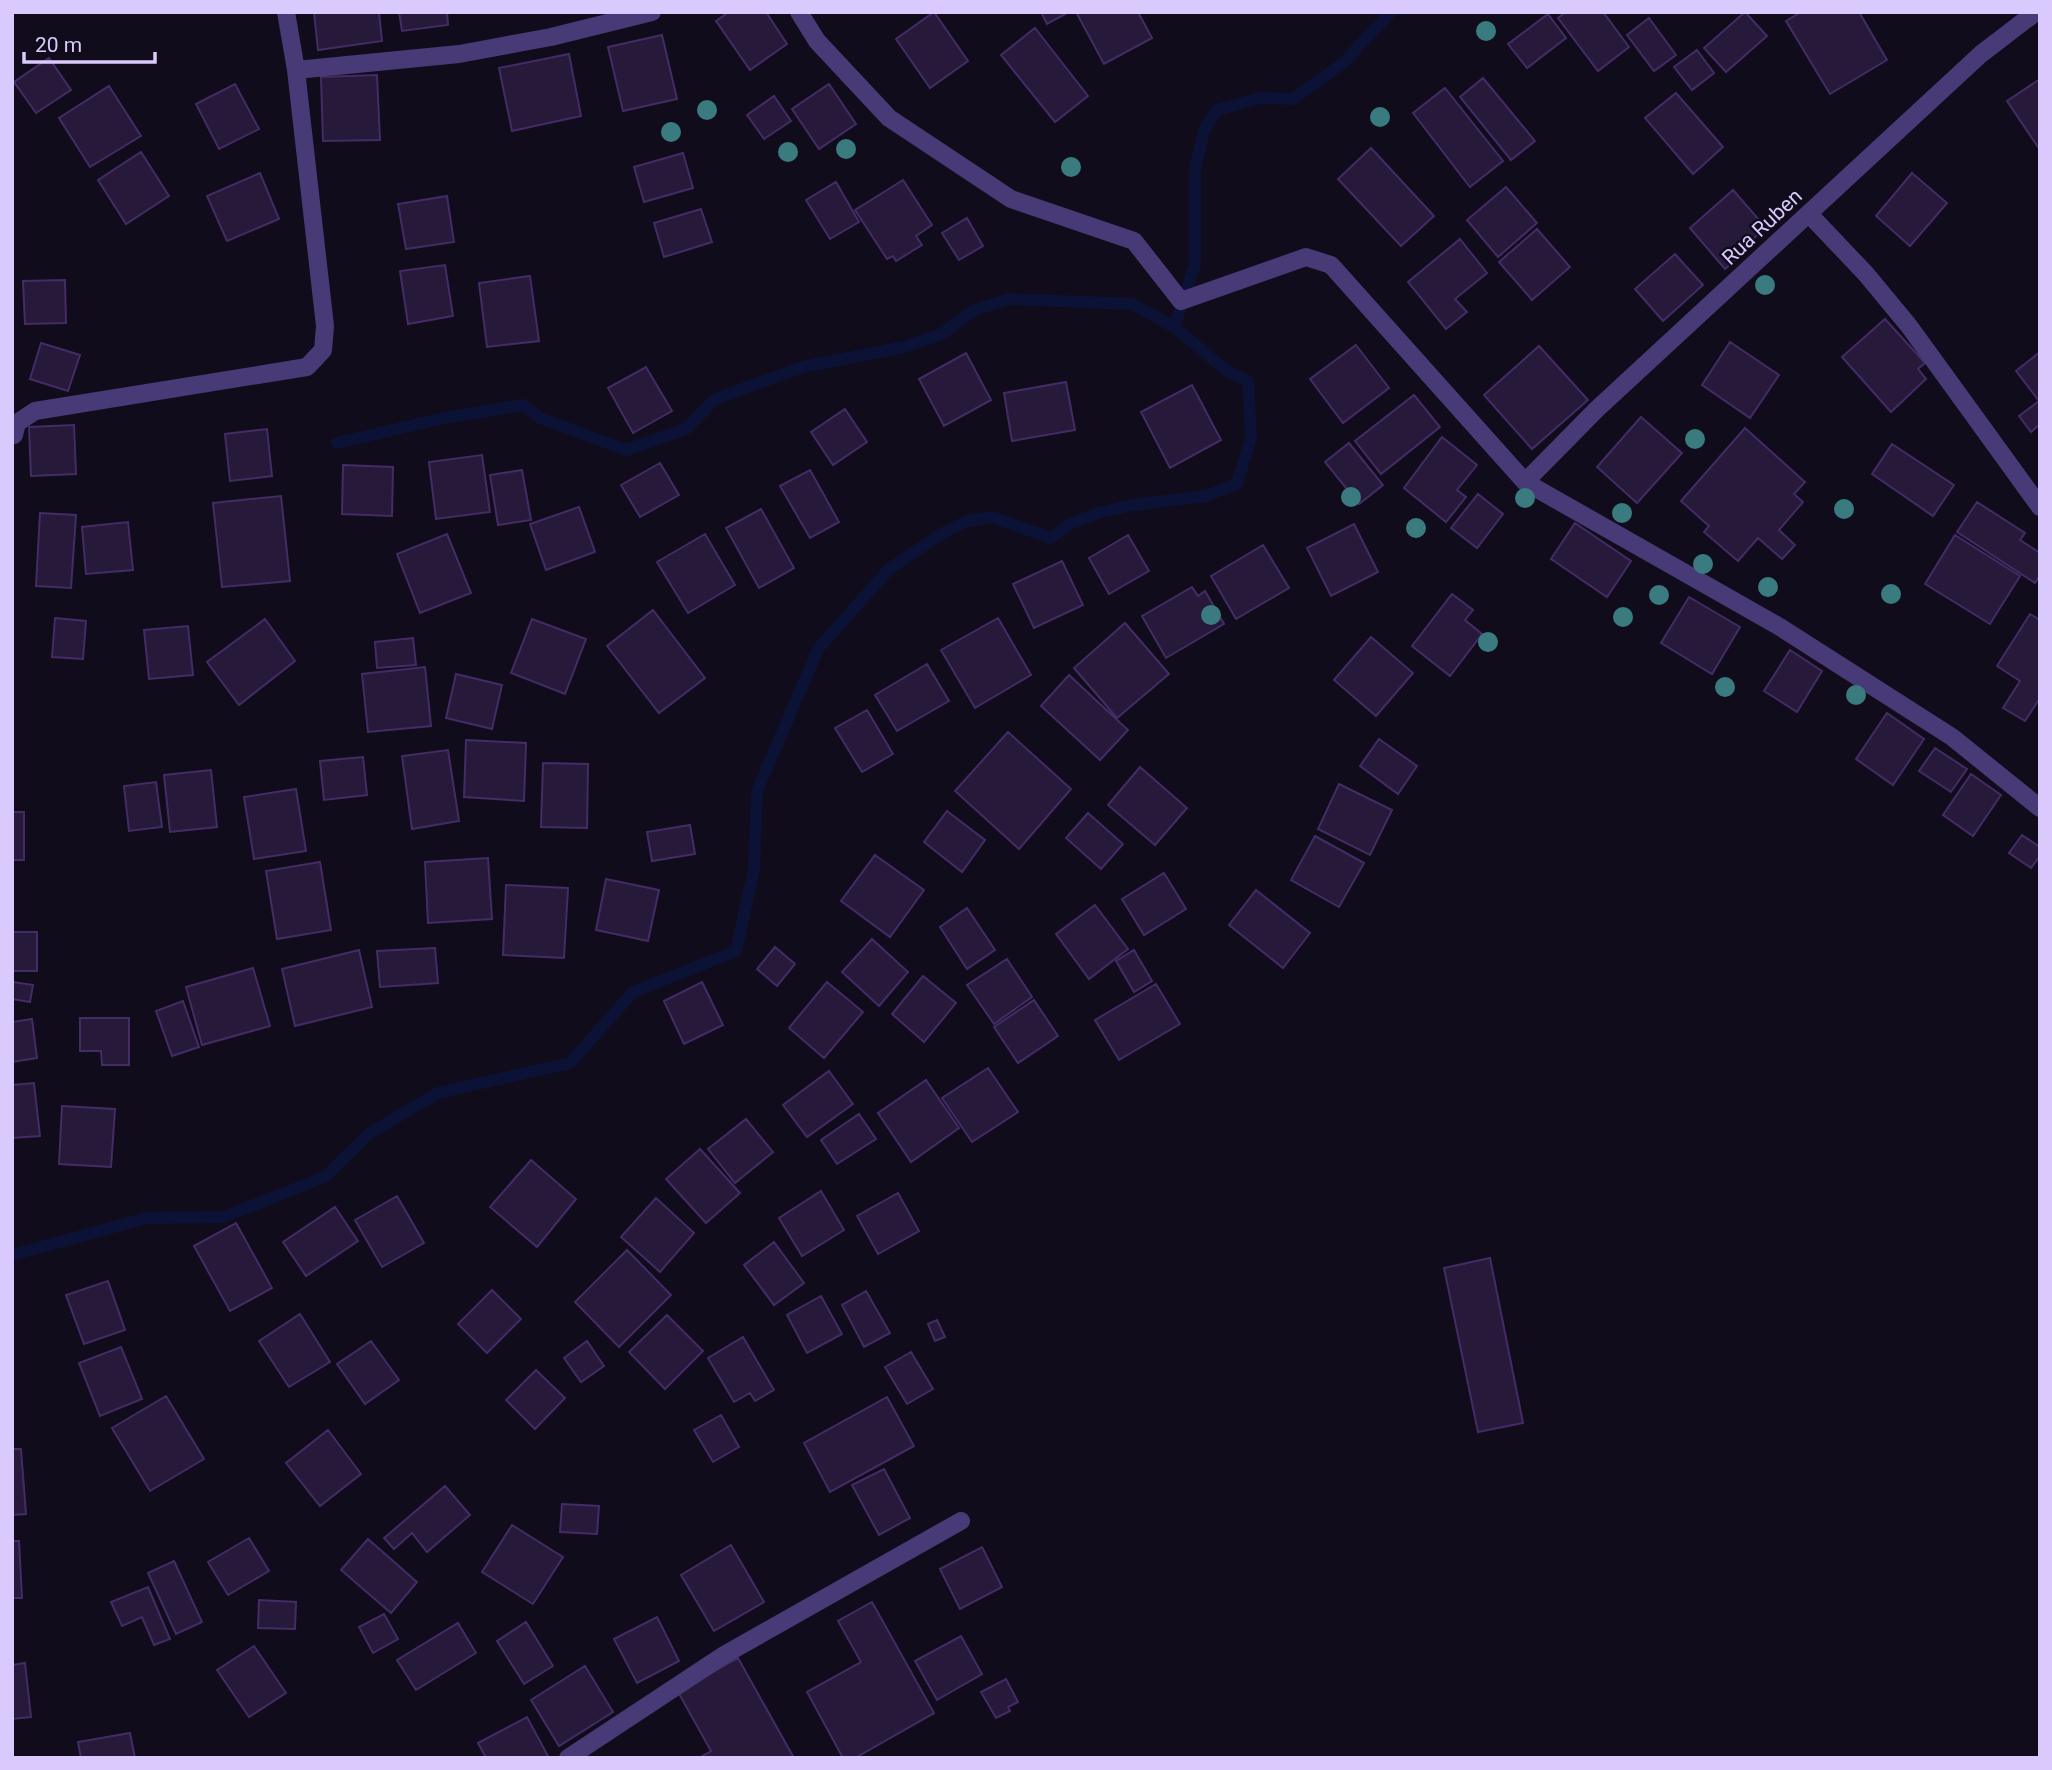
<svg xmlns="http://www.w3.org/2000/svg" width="2052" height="1770" font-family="Roboto,sans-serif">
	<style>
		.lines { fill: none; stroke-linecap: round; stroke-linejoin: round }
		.stream { stroke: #0b1235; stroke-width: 12 }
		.building { fill: #26193a; stroke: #432c65; stroke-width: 2 }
		.minor { stroke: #483977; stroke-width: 18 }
		.tree { fill: #3a7b7f }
		.labels { text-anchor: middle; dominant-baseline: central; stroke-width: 5; stroke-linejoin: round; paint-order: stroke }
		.street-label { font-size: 21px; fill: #d9c9fc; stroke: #110c1b }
	</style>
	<rect width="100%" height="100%" fill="#110c1b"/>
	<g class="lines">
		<path class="stream" d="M 337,443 L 444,418 L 523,405 L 540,418 L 626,450 L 686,429 L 715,399 L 803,367 L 904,347 L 942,334 L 974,310 L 1010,299 L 1132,304 L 1174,327 L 1195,265 L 1195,169 L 1204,131 L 1217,110 L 1260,98 L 1293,99 L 1343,63 L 1391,12
			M 12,1255 L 147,1218 L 224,1217 L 325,1177 L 370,1133 L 438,1093 L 570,1063 L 633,992 L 736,951 L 754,869 L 757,791 L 818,649 L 889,569 L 941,534 L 967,521 L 992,517 L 1051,538 L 1070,524 L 1098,513 L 1133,505 L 1206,496 L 1237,484 L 1251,437 L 1248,381 L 1227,371 L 1174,327"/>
	</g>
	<path class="building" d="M 314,12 L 379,12 L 382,41 L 318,50 Z
		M 399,12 L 447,12 L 448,25 L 402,31 Z
		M 729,12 L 766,12 L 787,44 L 750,70 L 716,21 Z
		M 934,12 L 968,61 L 930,88 L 896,39 Z
		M 1041,12 L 1069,12 L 1047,24 Z
		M 1076,12 L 1138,12 L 1152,38 L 1104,64 Z
		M 1566,12 L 1603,12 L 1629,47 L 1598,71 L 1558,18 Z
		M 1745,12 L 1767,36 L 1726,72 L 1704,48 Z
		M 1801,12 L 1859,12 L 1887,60 L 1830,94 L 1786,21 Z
		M 1548,14 L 1566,38 L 1527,68 L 1508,44 Z
		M 1649,18 L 1676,55 L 1654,71 L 1627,35 Z
		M 1035,28 L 1088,96 L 1055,122 L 1001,55 Z
		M 662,35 L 677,99 L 623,111 L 608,47 Z
		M 1697,50 L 1714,73 L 1692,90 L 1674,67 Z
		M 569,54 L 581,116 L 512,131 L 499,68 Z
		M 49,58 L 71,90 L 36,113 L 14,82 Z
		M 377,75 L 380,140 L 323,141 L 321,77 Z
		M 1483,78 L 1535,141 L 1511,160 L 1460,97 Z
		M 2040,79 L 2040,150 L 2007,101 Z
		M 235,84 L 259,129 L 219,149 L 196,104 Z
		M 829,84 L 856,124 L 819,149 L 792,109 Z
		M 109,86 L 141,136 L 90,167 L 59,118 Z
		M 1445,88 L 1503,161 L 1470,187 L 1413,113 Z
		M 1676,93 L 1723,147 L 1693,174 L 1645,118 Z
		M 774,96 L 791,121 L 764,139 L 747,115 Z
		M 1371,148 L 1434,216 L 1401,246 L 1338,179 Z
		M 141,152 L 169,196 L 126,224 L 98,180 Z
		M 683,153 L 693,188 L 644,202 L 634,167 Z
		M 260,173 L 279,219 L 227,241 L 207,196 Z
		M 1912,173 L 1947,203 L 1910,246 L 1876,216 Z
		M 903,180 L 932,225 L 916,236 L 922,245 L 896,261 L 893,256 L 887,259 L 855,210 Z
		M 836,182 L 859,222 L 830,239 L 806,200 Z
		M 1506,187 L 1537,223 L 1498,257 L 1467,220 Z
		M 1733,190 L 1761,222 L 1756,226 L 1761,232 L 1752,240 L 1747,235 L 1737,244 L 1744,252 L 1725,269 L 1690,228 Z
		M 447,196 L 454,242 L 406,249 L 398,204 Z
		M 701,209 L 712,242 L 664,257 L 654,223 Z
		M 967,218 L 983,246 L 959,260 L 942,233 Z
		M 1537,229 L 1570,267 L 1532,300 L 1499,262 Z
		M 1460,239 L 1487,273 L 1455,299 L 1467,312 L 1446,329 L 1408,282 Z
		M 1675,254 L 1703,285 L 1663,321 L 1635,289 Z
		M 445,265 L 453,316 L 408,324 L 400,271 Z
		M 530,276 L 539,341 L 487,347 L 479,283 Z
		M 65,280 L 66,323 L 25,324 L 23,281 Z
		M 1885,319 L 1925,363 L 1918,369 L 1926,379 L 1891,412 L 1842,357 Z
		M 1730,342 L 1779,375 L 1750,418 L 1702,385 Z
		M 41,343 L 80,355 L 68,391 L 30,379 Z
		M 1356,345 L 1389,388 L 1343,423 L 1310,379 Z
		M 1539,346 L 1588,400 L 1532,449 L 1484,395 Z
		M 2040,352 L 2040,424 L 2031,432 L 2019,416 L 2039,401 L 2016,371 Z
		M 966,353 L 991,400 L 944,426 L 919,379 Z
		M 646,367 L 672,411 L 633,433 L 608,388 Z
		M 1066,382 L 1075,430 L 1012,441 L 1004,393 Z
		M 1192,385 L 1221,440 L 1170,468 L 1141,412 Z
		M 1414,395 L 1440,427 L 1381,474 L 1355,441 Z
		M 845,409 L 867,442 L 833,465 L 811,432 Z
		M 1641,417 L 1682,453 L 1637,503 L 1597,467 Z
		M 74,425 L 76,474 L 31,476 L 29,427 Z
		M 1745,428 L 1805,482 L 1794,494 L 1803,502 L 1779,530 L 1795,545 L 1782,559 L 1758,538 L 1738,561 L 1704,532 L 1709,526 L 1681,501 Z
		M 267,429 L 272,476 L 230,481 L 225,434 Z
		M 1442,437 L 1477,465 L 1457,490 L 1466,497 L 1446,522 L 1404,488 Z
		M 1349,443 L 1383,485 L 1359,504 L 1325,462 Z
		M 1892,444 L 1954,485 L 1933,516 L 1872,474 Z
		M 482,455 L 490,512 L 436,519 L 429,462 Z
		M 660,463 L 679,495 L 640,517 L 621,485 Z
		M 343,465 L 393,467 L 392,516 L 342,514 Z
		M 522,470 L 531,520 L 498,525 L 490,475 Z
		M 810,470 L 839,522 L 810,538 L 780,486 Z
		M 1478,494 L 1503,514 L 1477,548 L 1451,528 Z
		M 281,496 L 290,581 L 222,587 L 213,503 Z
		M 1977,502 L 2025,533 L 2020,540 L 2040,553 L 2040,575 L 2035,583 L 1957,532 Z
		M 579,507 L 595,552 L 546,570 L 530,524 Z
		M 761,509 L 794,568 L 759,588 L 726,528 Z
		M 40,513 L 76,515 L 71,588 L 36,586 Z
		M 128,522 L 133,570 L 86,574 L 82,527 Z
		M 1575,523 L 1631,561 L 1607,597 L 1551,559 Z
		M 1354,524 L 1378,572 L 1331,596 L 1307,548 Z
		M 447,534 L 471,593 L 420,613 L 397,554 Z
		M 705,534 L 735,585 L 688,613 L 657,562 Z
		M 1128,535 L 1149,571 L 1109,594 L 1089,558 Z
		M 1955,535 L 2020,576 L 1990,624 L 1925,584 Z
		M 1263,545 L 1289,588 L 1236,619 L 1211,576 Z
		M 1062,561 L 1083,605 L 1034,628 L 1013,584 Z
		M 1192,587 L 1198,596 L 1205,591 L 1224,624 L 1166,658 L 1142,616 Z
		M 1452,594 L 1473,610 L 1465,620 L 1482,634 L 1450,676 L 1412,646 Z
		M 1689,597 L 1740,627 L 1712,674 L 1661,643 Z
		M 653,610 L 705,678 L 659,713 L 607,646 Z
		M 2030,614 L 2040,620 L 2040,698 L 2025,721 L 2003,708 L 2020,681 L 1997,666 Z
		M 55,618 L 86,621 L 83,659 L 52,657 Z
		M 998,618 L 1031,675 L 975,708 L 941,650 Z
		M 265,619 L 295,661 L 239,705 L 207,662 Z
		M 532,619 L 586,639 L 565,694 L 511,673 Z
		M 1125,623 L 1169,674 L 1117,718 L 1074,668 Z
		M 188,626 L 193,675 L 149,679 L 144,630 Z
		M 1371,637 L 1413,673 L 1376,716 L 1334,680 Z
		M 413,638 L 416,665 L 377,668 L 375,642 Z
		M 1790,650 L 1822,671 L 1797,712 L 1764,691 Z
		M 927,664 L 949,701 L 897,731 L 875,695 Z
		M 425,667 L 431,726 L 368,732 L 362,674 Z
		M 456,674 L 502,685 L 492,729 L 446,718 Z
		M 1069,675 L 1128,730 L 1100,760 L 1041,706 Z
		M 867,710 L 893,754 L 862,772 L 835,728 Z
		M 1887,713 L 1924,739 L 1893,785 L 1856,759 Z
		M 1008,732 L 1071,789 L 1019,849 L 955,791 Z
		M 1379,739 L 1417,766 L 1398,794 L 1360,766 Z
		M 466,740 L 526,743 L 524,801 L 464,797 Z
		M 1935,748 L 1967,769 L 1951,792 L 1919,771 Z
		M 448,750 L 459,821 L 412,829 L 402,756 Z
		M 363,757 L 367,795 L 324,800 L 320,761 Z
		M 543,763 L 588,764 L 587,828 L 541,827 Z
		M 1140,767 L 1187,808 L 1155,845 L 1108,805 Z
		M 211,770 L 217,827 L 170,832 L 164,775 Z
		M 1971,774 L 2001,795 L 1973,836 L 1943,815 Z
		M 156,782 L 162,827 L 129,831 L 124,786 Z
		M 1339,784 L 1392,810 L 1370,855 L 1318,829 Z
		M 296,789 L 306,851 L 254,859 L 244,797 Z
		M 947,811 L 985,840 L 962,872 L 924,842 Z
		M 12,812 L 24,812 L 24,860 L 12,860 Z
		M 1088,813 L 1123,844 L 1101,869 L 1066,838 Z
		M 690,825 L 695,854 L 652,861 L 647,832 Z
		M 2022,835 L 2040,847 L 2040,856 L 2031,868 L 2009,853 Z
		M 1315,836 L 1364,863 L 1339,907 L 1291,880 Z
		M 875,855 L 924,890 L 890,937 L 841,901 Z
		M 488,858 L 492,919 L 428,923 L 425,862 Z
		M 320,862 L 331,930 L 277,939 L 266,871 Z
		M 1164,873 L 1186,909 L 1144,935 L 1122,899 Z
		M 606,879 L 659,890 L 648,941 L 596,930 Z
		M 506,885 L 568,888 L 564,958 L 503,955 Z
		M 1256,890 L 1310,933 L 1283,968 L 1229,925 Z
		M 1095,905 L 1128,949 L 1089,979 L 1056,934 Z
		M 967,908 L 995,950 L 967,969 L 940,927 Z
		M 12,932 L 37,932 L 37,971 L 12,971 Z
		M 872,939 L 908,972 L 879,1006 L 842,972 Z
		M 775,947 L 795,964 L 777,986 L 757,969 Z
		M 435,948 L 438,983 L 380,987 L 377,951 Z
		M 359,950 L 372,1007 L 295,1026 L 282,969 Z
		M 1134,950 L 1152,981 L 1134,992 L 1116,961 Z
		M 1007,959 L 1032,997 L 994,1024 L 967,985 Z
		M 253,968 L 270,1026 L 202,1045 L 186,987 Z
		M 923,976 L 956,1003 L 924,1042 L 892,1014 Z
		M 13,982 L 33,985 L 30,1002 L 12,999 Z
		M 702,982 L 723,1025 L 684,1044 L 664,1001 Z
		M 827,982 L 863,1012 L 824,1058 L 789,1028 Z
		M 1156,984 L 1180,1024 L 1119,1060 L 1095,1020 Z
		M 1034,1000 L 1058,1036 L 1018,1063 L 994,1027 Z
		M 183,1001 L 199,1047 L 172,1056 L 156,1011 Z
		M 80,1018 L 129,1018 L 129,1065 L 102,1065 L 101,1051 L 80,1051 Z
		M 32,1019 L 37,1058 L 12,1062 L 12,1022 Z
		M 988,1068 L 1018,1112 L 972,1142 L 942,1098 Z
		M 829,1071 L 853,1104 L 807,1137 L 783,1105 Z
		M 926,1080 L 959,1128 L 911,1162 L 878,1113 Z
		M 34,1083 L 40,1136 L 12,1138 L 12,1085 Z
		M 62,1106 L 115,1109 L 111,1167 L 59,1164 Z
		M 859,1114 L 876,1139 L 837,1164 L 821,1140 Z
		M 746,1119 L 773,1152 L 735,1183 L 708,1149 Z
		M 700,1149 L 740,1193 L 706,1223 L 666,1179 Z
		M 531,1160 L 576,1199 L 537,1247 L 490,1207 Z
		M 821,1191 L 844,1230 L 802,1256 L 779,1218 Z
		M 898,1193 L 919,1231 L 878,1254 L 857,1216 Z
		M 397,1196 L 424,1243 L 382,1267 L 355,1220 Z
		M 656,1198 L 694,1233 L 660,1272 L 621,1237 Z
		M 335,1207 L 358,1241 L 306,1276 L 283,1242 Z
		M 236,1223 L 272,1288 L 230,1311 L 194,1246 Z
		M 774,1242 L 804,1283 L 774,1305 L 744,1265 Z
		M 627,1250 L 671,1295 L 619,1347 L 575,1302 Z
		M 1490,1258 L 1523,1423 L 1478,1432 L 1444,1268 Z
		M 108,1281 L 125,1330 L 84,1344 L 66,1295 Z
		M 492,1290 L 521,1319 L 487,1353 L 458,1324 Z
		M 866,1291 L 890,1333 L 864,1347 L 842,1305 Z
		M 821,1296 L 842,1334 L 807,1353 L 787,1315 Z
		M 300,1314 L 330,1362 L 289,1387 L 259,1341 Z
		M 667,1315 L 703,1351 L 665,1389 L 629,1352 Z
		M 937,1320 L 945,1337 L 935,1341 L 928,1324 Z
		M 743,1337 L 774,1390 L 755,1401 L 750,1393 L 734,1402 L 708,1358 Z
		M 371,1341 L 399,1380 L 365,1404 L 337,1364 Z
		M 587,1341 L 604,1366 L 581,1382 L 564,1358 Z
		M 121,1347 L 142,1399 L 100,1416 L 79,1363 Z
		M 911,1352 L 933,1389 L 907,1404 L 885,1367 Z
		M 536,1370 L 565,1398 L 535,1429 L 506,1400 Z
		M 166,1396 L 204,1459 L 150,1491 L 112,1428 Z
		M 887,1397 L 914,1446 L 830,1492 L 804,1443 Z
		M 721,1415 L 739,1447 L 713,1462 L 694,1430 Z
		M 328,1430 L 361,1474 L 320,1506 L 286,1463 Z
		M 12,1449 L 21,1449 L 26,1514 L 12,1515 Z
		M 884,1469 L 910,1518 L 879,1535 L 852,1485 Z
		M 445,1486 L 470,1515 L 427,1552 L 412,1533 L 394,1549 L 384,1538 Z
		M 562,1504 L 599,1506 L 597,1534 L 560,1532 Z
		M 512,1525 L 563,1557 L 533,1604 L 482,1572 Z
		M 249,1538 L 269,1571 L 228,1595 L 208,1562 Z
		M 368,1539 L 417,1582 L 391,1613 L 341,1570 Z
		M 12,1541 L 19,1541 L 22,1598 L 12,1598 Z
		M 731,1545 L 764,1602 L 714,1631 L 681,1575 Z
		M 982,1547 L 1002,1587 L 960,1609 L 940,1569 Z
		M 174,1561 L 202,1622 L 176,1634 L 148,1573 Z
		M 148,1587 L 170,1639 L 154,1645 L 142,1617 L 122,1626 L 111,1602 Z
		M 259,1600 L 296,1602 L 295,1629 L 258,1628 Z
		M 872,1602 L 934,1713 L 855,1758 L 843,1758 L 807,1692 L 861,1662 L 838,1621 Z
		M 384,1614 L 398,1639 L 373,1653 L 359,1627 Z
		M 657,1617 L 679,1661 L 637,1683 L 614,1639 Z
		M 526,1622 L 553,1666 L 524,1684 L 497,1641 Z
		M 458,1623 L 476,1653 L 416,1690 L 397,1660 Z
		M 961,1636 L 982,1674 L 937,1700 L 915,1661 Z
		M 254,1646 L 286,1693 L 249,1717 L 217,1670 Z
		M 738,1658 L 794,1758 L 699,1758 L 711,1751 L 678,1692 Z
		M 25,1663 L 31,1717 L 12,1719 L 12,1665 Z
		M 585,1666 L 613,1712 L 559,1746 L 531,1700 Z
		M 1006,1679 L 1018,1702 L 1008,1707 L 1010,1711 L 996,1718 L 981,1692 Z
		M 527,1717 L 549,1758 L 486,1758 L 478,1743 Z
		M 130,1733 L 135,1758 L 81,1758 L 78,1742 Z"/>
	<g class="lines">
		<path class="minor" d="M 286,12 L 296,70 L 459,54 L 551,37 L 652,12
			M 799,12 L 817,41 L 889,118 L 1011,199 L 1134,241 L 1181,301 L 1306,257 L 1331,265 L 1525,482 L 1780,627 L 1952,737 L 2040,808
			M 1809,214 L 1866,274 L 1909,326 L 2040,507
			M 14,435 L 17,423 L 35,411 L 307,367 L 323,350 L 325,326 L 296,70
			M 1525,482 L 1597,409 L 1981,54 L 2036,12
			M 568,1758 L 724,1655 L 961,1521"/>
	</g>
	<g class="tree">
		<circle cx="1486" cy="31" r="10"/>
		<circle cx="707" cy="110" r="10"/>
		<circle cx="1380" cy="117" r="10"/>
		<circle cx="671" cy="132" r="10"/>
		<circle cx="846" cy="149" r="10"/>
		<circle cx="788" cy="152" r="10"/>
		<circle cx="1071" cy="167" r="10"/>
		<circle cx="1765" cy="285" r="10"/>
		<circle cx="1695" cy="439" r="10"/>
		<circle cx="1351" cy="497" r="10"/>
		<circle cx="1525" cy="498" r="10"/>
		<circle cx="1844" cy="509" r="10"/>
		<circle cx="1622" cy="513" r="10"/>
		<circle cx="1416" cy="528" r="10"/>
		<circle cx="1703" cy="564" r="10"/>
		<circle cx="1768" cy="587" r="10"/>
		<circle cx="1891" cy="594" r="10"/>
		<circle cx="1659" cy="595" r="10"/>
		<circle cx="1211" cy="615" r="10"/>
		<circle cx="1623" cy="617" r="10"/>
		<circle cx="1488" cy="642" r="10"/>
		<circle cx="1725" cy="687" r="10"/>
		<circle cx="1856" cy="695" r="10"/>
	</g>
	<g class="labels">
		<g class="street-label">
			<text transform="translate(1762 227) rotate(-43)">Rua Ruben</text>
		</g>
	</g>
	<rect width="2052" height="1770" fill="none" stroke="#d9c9fc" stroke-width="28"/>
	<path d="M24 52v10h131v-10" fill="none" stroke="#d9c9fc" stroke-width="3.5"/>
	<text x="35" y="52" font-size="21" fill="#d9c9fc" stroke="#110c1b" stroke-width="5" paint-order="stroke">20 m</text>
</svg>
